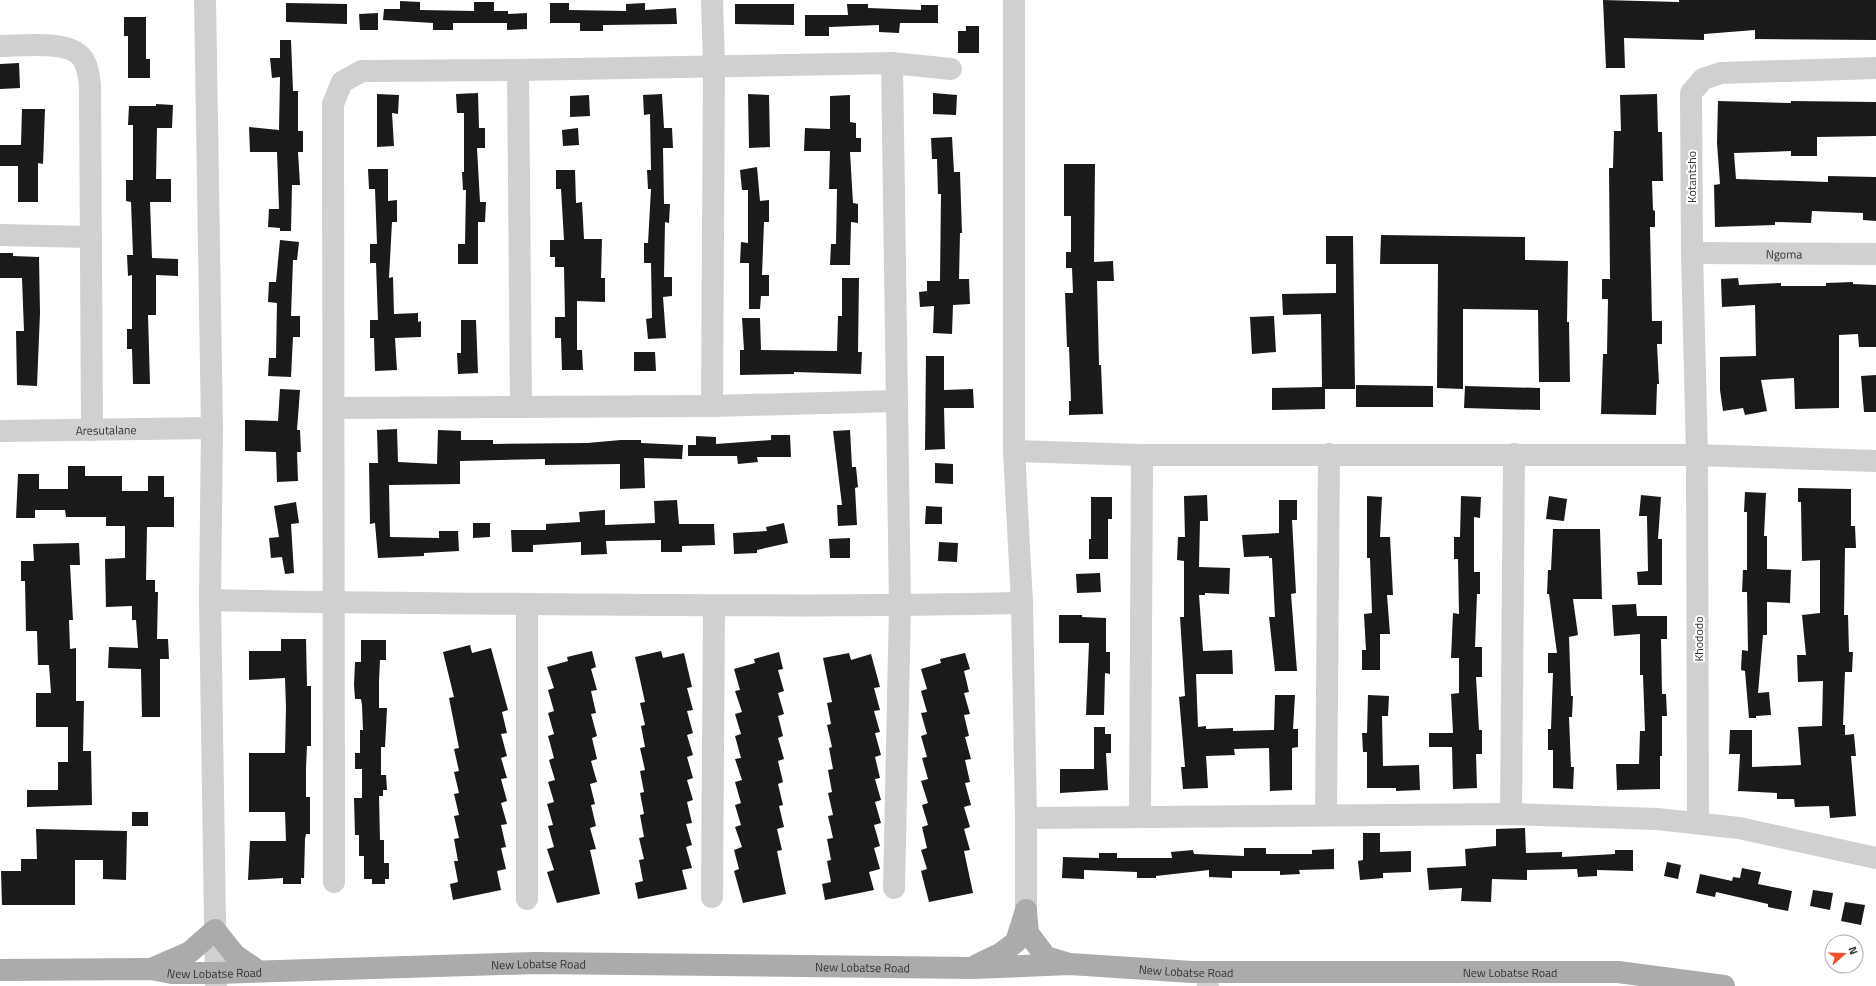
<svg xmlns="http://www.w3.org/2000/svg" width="1876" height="986" font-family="'Titillium Web',sans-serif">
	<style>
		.building { fill: #1a1a1a }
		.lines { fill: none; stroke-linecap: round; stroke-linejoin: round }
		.minor { stroke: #d0d0d0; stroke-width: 22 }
		.major { stroke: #ababab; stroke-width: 22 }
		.labels { text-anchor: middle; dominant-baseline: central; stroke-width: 4; stroke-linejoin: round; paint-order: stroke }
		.street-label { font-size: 12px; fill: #333; stroke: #fff }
	</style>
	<rect width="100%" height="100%" fill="#fff"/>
	<path class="building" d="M 1603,0 L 1679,2 L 1679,0 L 1876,0 L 1876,40 L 1755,39 L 1755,30 L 1704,34 L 1704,40 L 1624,38 L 1625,68 L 1606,68 Z
		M 400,1 L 420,2 L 420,10 L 474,11 L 474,2 L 494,2 L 494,11 L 508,11 L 508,14 L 527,13 L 527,29 L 507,30 L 507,23 L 453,23 L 453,30 L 433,30 L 433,23 L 383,20 L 384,9 L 400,9 Z
		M 286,3 L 347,4 L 347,24 L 286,22 Z
		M 550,3 L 569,3 L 569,10 L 626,11 L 626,4 L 645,3 L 645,10 L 676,8 L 677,24 L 603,25 L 603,31 L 580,31 L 580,23 L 550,23 Z
		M 735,4 L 794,4 L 794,25 L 735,24 Z
		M 847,4 L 868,4 L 868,8 L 921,10 L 921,5 L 938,5 L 938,23 L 900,23 L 899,33 L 879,32 L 879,25 L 829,27 L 829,36 L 805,36 L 805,15 L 848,15 Z
		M 378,13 L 378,30 L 360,30 L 359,14 Z
		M 124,17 L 146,17 L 146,59 L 150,59 L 150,78 L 128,78 L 128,36 L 124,36 Z
		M 966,26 L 979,26 L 979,53 L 958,53 L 958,31 L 966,31 Z
		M 280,40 L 291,40 L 293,91 L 298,91 L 298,131 L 303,131 L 303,152 L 298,152 L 300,185 L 292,185 L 291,231 L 280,231 L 280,228 L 268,227 L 269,209 L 279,209 L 277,152 L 250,152 L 249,127 L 279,130 L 280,77 L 272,78 L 270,58 L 280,58 Z
		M 19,63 L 20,88 L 0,89 L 0,64 Z
		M 478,93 L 479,128 L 485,128 L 485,148 L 477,148 L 480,202 L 486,202 L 485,222 L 478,222 L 478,264 L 458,264 L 458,244 L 465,244 L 466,190 L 463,190 L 462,172 L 464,172 L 464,113 L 457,113 L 456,94 Z
		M 933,93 L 957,95 L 956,115 L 933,114 Z
		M 377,94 L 399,95 L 398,114 L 392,113 L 394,146 L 377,147 Z
		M 662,94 L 664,128 L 672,128 L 673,148 L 663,148 L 664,204 L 670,204 L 669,223 L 665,222 L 664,277 L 672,277 L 672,296 L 663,297 L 666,338 L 648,339 L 646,319 L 652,318 L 651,263 L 644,263 L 644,243 L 648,243 L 651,189 L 648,189 L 647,170 L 651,170 L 650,114 L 644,115 L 643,95 Z
		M 748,94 L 769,95 L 770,147 L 749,148 Z
		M 1657,94 L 1658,132 L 1662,132 L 1663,181 L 1652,181 L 1653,210 L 1655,211 L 1655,227 L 1650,227 L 1652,321 L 1662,321 L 1662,344 L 1657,344 L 1659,384 L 1657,384 L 1656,415 L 1601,414 L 1603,354 L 1607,354 L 1608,299 L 1602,299 L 1602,279 L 1610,279 L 1609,168 L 1613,168 L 1614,131 L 1621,131 L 1620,95 Z
		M 589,95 L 590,116 L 570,117 L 570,96 Z
		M 850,95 L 850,122 L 856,123 L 856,138 L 861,138 L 861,152 L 850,152 L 853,203 L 858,204 L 858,223 L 851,222 L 850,265 L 830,265 L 831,244 L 836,244 L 837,189 L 829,189 L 830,151 L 804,151 L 805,128 L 830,129 L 830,96 Z
		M 1718,101 L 1791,103 L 1791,101 L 1876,102 L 1876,136 L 1817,137 L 1817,156 L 1791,156 L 1791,151 L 1734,153 L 1736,179 L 1828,182 L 1828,176 L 1876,177 L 1876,221 L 1863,220 L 1863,213 L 1812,211 L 1811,223 L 1775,222 L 1775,225 L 1715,227 L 1714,185 L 1720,184 L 1717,143 Z
		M 156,104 L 173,105 L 172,128 L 157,128 L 156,179 L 171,179 L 171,202 L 150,202 L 152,258 L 178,259 L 178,276 L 156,275 L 156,315 L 148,315 L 150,384 L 133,384 L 132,349 L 127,349 L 127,329 L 132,329 L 132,275 L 128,276 L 127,255 L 133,255 L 131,202 L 126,201 L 126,180 L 133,180 L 133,125 L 128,125 L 129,106 L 156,106 Z
		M 22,109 L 45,109 L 43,164 L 38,163 L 38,202 L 18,202 L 18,166 L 0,166 L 0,145 L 21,145 Z
		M 578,128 L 579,145 L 563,146 L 562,130 Z
		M 952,137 L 954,172 L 960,172 L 962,233 L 960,233 L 959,279 L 969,279 L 970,304 L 953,305 L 952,334 L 933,333 L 934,306 L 920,307 L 919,292 L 927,291 L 927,281 L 940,281 L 941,194 L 938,194 L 937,159 L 932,159 L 931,138 Z
		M 1064,164 L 1095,164 L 1094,262 L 1113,261 L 1114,281 L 1097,281 L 1099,365 L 1101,365 L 1103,414 L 1069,415 L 1069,401 L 1071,401 L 1069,347 L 1067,347 L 1065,293 L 1073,293 L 1072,268 L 1066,268 L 1066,252 L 1071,252 L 1071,216 L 1064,216 Z
		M 757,167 L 760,201 L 769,200 L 769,222 L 764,222 L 762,275 L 769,275 L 769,296 L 761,296 L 760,309 L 749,309 L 749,263 L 740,263 L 741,242 L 748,243 L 748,190 L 742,190 L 740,170 Z
		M 368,169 L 388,169 L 388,201 L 397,200 L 397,222 L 392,222 L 389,278 L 393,277 L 394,314 L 418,313 L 418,322 L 421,321 L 421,337 L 395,338 L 397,370 L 375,371 L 374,338 L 370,338 L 370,320 L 378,320 L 376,263 L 370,263 L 370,244 L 377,244 L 375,189 L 369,189 Z
		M 556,170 L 575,170 L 576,203 L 582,202 L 584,239 L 602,239 L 601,278 L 605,278 L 605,302 L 577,301 L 577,350 L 582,350 L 583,370 L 562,370 L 561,338 L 555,338 L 555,317 L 565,317 L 564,267 L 555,267 L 555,257 L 550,257 L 550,240 L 564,240 L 561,189 L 556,189 Z
		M 1381,235 L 1525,237 L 1525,260 L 1568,261 L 1567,322 L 1569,322 L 1570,382 L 1539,382 L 1538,310 L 1463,309 L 1463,389 L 1437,388 L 1438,264 L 1380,264 Z
		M 1326,236 L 1353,236 L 1355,389 L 1325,389 L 1325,409 L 1272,410 L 1272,388 L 1322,387 L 1321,314 L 1283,315 L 1282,294 L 1336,293 L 1336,264 L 1326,264 Z
		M 280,240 L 299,242 L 297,260 L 293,260 L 291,316 L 300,316 L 300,337 L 293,337 L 291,377 L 268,376 L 269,358 L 276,358 L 277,303 L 268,302 L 269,282 L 276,282 Z
		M 0,253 L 13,253 L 13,256 L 39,257 L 40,313 L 37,386 L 17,385 L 16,331 L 24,331 L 22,278 L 0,278 Z
		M 842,278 L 859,278 L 858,352 L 862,352 L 861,374 L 794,372 L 794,374 L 740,375 L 740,350 L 744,350 L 742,318 L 760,318 L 761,350 L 837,351 L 838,316 L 842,316 Z
		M 1738,278 L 1739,285 L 1781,283 L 1781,286 L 1826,286 L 1826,283 L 1853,282 L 1853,284 L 1876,285 L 1876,347 L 1859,347 L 1858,334 L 1839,335 L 1839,408 L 1795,409 L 1794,378 L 1761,380 L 1767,411 L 1745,415 L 1743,408 L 1723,411 L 1720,390 L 1720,357 L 1756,356 L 1755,305 L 1722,307 L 1721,279 Z
		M 1274,316 L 1276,352 L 1252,354 L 1250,317 Z
		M 461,320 L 476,320 L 478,373 L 458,374 L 457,353 L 461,353 Z
		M 634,352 L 655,352 L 656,371 L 634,371 Z
		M 926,356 L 944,356 L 944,390 L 973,389 L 974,408 L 944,408 L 945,449 L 925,450 Z
		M 1876,375 L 1876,412 L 1864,412 L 1861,376 Z
		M 1356,385 L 1433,386 L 1433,407 L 1356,407 Z
		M 1465,386 L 1540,388 L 1540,410 L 1464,408 Z
		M 280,389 L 300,390 L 297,430 L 300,430 L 301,452 L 297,452 L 298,481 L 277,482 L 276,452 L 245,451 L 245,420 L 278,421 Z
		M 397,429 L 398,462 L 437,464 L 438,430 L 461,431 L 461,440 L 493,440 L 493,444 L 587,443 L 621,440 L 641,440 L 641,443 L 683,445 L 682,459 L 644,458 L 645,488 L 620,489 L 620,464 L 545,465 L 545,459 L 460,461 L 460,484 L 389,485 L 390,537 L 439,538 L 439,531 L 458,531 L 459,551 L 424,553 L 424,556 L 378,558 L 375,523 L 370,524 L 369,463 L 378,463 L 377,430 Z
		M 850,430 L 852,467 L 856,467 L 858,487 L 855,488 L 857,525 L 838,526 L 837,505 L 842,505 L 833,431 Z
		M 771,435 L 790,435 L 791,457 L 757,457 L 758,462 L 738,464 L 737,456 L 688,456 L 688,445 L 696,445 L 696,436 L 716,437 L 716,444 L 771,440 Z
		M 935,463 L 953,464 L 953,484 L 935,483 Z
		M 68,466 L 85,466 L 85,476 L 122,476 L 122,491 L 148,491 L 148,476 L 164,476 L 164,497 L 174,497 L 174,527 L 147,527 L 146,580 L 155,580 L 155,592 L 158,592 L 157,639 L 168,639 L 169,659 L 160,659 L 160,717 L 142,717 L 141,669 L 108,668 L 109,647 L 138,648 L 136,620 L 132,620 L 132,606 L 106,607 L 105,559 L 125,558 L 125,526 L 106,526 L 106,517 L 66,517 L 65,510 L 35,510 L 35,518 L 16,518 L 18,474 L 39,474 L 39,489 L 68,489 Z
		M 1798,488 L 1851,489 L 1851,526 L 1855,526 L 1856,548 L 1845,548 L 1844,615 L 1848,615 L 1849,652 L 1853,652 L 1852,672 L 1845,672 L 1843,725 L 1845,725 L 1845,735 L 1854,734 L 1856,756 L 1851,756 L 1856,816 L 1830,818 L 1829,806 L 1795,807 L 1794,799 L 1777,799 L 1777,793 L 1738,791 L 1740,754 L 1729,754 L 1730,730 L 1752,730 L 1752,767 L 1801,765 L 1798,727 L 1822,726 L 1823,681 L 1798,682 L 1797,655 L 1806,655 L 1802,615 L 1820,613 L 1820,560 L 1802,561 L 1801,502 L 1798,502 Z
		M 1745,492 L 1766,493 L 1764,536 L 1767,536 L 1767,569 L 1791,570 L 1790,603 L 1767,602 L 1767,635 L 1763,635 L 1758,693 L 1769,692 L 1771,715 L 1756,716 L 1756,718 L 1749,718 L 1745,671 L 1741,670 L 1742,650 L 1748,651 L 1747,592 L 1742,592 L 1743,570 L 1747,570 L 1747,512 L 1744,512 Z
		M 1207,495 L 1208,521 L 1200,521 L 1199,567 L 1230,568 L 1229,594 L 1205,593 L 1205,595 L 1199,595 L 1203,651 L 1232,650 L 1233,674 L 1196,674 L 1198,727 L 1206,726 L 1206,729 L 1233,728 L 1233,731 L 1274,730 L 1275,695 L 1295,695 L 1293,729 L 1298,729 L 1298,747 L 1292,748 L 1292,790 L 1270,791 L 1269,748 L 1234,749 L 1235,755 L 1206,756 L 1208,788 L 1183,789 L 1181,767 L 1185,767 L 1179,697 L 1185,696 L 1180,617 L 1184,617 L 1184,561 L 1177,560 L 1178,537 L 1185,537 L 1184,496 Z
		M 1641,495 L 1661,497 L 1658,539 L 1662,539 L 1662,585 L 1638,585 L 1637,572 L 1648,571 L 1647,516 L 1639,516 Z
		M 1367,496 L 1382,497 L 1380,537 L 1390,537 L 1393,595 L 1387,595 L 1390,634 L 1380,634 L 1380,670 L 1362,670 L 1362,650 L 1366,650 L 1364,614 L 1372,613 L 1370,558 L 1367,558 Z
		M 1461,496 L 1481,497 L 1480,518 L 1474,517 L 1474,572 L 1480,572 L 1480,594 L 1477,594 L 1475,647 L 1482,647 L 1482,677 L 1476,677 L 1479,730 L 1482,730 L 1482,754 L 1476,754 L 1477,788 L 1453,789 L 1452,747 L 1429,747 L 1429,733 L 1453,733 L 1451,694 L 1459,693 L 1459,658 L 1451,658 L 1453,613 L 1459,614 L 1458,559 L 1454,559 L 1454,537 L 1460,537 Z
		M 1549,496 L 1567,499 L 1564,521 L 1546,519 Z
		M 1091,497 L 1112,497 L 1112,519 L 1108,519 L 1108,559 L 1089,559 L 1089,539 L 1091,539 Z
		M 677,500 L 679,524 L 714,524 L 715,545 L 682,546 L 682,552 L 661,552 L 661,540 L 606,541 L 607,554 L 581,555 L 581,542 L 533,545 L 533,552 L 512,552 L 511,530 L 546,530 L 546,524 L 580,522 L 579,512 L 605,510 L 605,525 L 655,523 L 654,501 Z
		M 1279,500 L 1297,500 L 1297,520 L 1292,520 L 1296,593 L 1291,594 L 1297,671 L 1275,671 L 1269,617 L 1275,617 L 1272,558 L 1269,558 L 1269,556 L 1244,557 L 1242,535 L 1279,533 Z
		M 296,502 L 299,523 L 291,524 L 294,573 L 285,574 L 282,557 L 271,558 L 269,538 L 279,537 L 274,506 Z
		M 926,506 L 942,507 L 942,524 L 925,524 Z
		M 473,523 L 490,523 L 490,537 L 473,538 Z
		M 784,523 L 788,543 L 757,550 L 757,553 L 734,554 L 733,533 L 767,531 L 766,527 Z
		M 1553,529 L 1600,529 L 1602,599 L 1573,599 L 1578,635 L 1569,637 L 1571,696 L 1573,696 L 1572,717 L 1569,717 L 1571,767 L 1574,767 L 1573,789 L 1553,788 L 1553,750 L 1548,750 L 1548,729 L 1551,729 L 1553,673 L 1548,673 L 1548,653 L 1557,653 L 1549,594 L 1547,594 L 1548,570 L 1551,570 Z
		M 850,538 L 850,558 L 830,558 L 829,539 Z
		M 939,542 L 958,543 L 957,562 L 938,561 Z
		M 79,543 L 80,565 L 70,565 L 73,620 L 69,620 L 70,649 L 76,648 L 76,701 L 84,701 L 83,751 L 91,751 L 92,805 L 27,807 L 27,790 L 58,790 L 58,762 L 68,762 L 68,727 L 36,727 L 36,693 L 51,693 L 49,665 L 38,665 L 37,631 L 26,631 L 25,581 L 21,581 L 21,561 L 34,561 L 33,544 Z
		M 1100,573 L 1101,592 L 1077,593 L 1076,574 Z
		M 1636,604 L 1637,616 L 1667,616 L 1667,639 L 1661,639 L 1662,694 L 1666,694 L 1667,716 L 1662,716 L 1662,756 L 1660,756 L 1660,789 L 1617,790 L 1616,764 L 1639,764 L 1640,731 L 1645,731 L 1643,675 L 1640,675 L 1640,634 L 1614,636 L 1612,605 Z
		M 1059,615 L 1082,615 L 1082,617 L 1106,618 L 1106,652 L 1110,652 L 1110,674 L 1105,673 L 1104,715 L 1086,715 L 1089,643 L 1059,643 Z
		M 281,639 L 306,639 L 307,686 L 311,686 L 311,746 L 307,746 L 306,768 L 306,797 L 310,797 L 310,834 L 306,834 L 305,839 L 304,878 L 301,878 L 301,884 L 283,884 L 283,878 L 248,880 L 250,841 L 286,841 L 285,812 L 249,812 L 249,753 L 285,753 L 286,708 L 285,678 L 249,680 L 249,651 L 281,651 Z
		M 361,640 L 386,640 L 386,660 L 380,660 L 379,682 L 379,708 L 387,708 L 385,747 L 381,747 L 381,775 L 386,775 L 387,790 L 383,790 L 383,796 L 379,796 L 380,840 L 384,840 L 384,863 L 389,863 L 389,879 L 385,879 L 385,884 L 372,884 L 372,879 L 364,879 L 364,856 L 359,856 L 359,835 L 355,835 L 354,798 L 362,798 L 362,769 L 355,769 L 355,753 L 360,753 L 360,730 L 363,730 L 362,705 L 361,699 L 355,699 L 354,685 L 355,662 L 361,662 Z
		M 470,645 L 472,653 L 491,648 L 508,710 L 502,712 L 507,733 L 501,734 L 507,756 L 501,758 L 507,778 L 501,779 L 507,801 L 501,803 L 507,824 L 501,825 L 506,847 L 501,848 L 506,869 L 497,871 L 501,890 L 453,900 L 450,884 L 458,882 L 454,861 L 458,861 L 454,839 L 459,838 L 454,816 L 459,815 L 454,794 L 459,793 L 454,772 L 459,771 L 454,749 L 459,748 L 449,698 L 454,697 L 443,652 Z
		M 592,651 L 596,667 L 591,669 L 597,690 L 591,691 L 596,713 L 591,714 L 597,736 L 592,738 L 597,759 L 591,761 L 597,782 L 590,784 L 595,804 L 591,805 L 596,826 L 590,828 L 596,849 L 590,850 L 600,894 L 557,903 L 547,872 L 554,870 L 547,849 L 554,847 L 548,826 L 553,825 L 547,804 L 554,802 L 548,782 L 555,780 L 549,760 L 554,758 L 548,736 L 554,734 L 548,713 L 554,711 L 548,690 L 554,688 L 547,667 L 568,661 L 567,657 Z
		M 661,651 L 663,658 L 684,653 L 692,687 L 687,688 L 693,710 L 687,711 L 693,733 L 687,735 L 693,755 L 687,757 L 693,778 L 687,780 L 693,800 L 687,802 L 692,823 L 686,824 L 692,845 L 686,847 L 692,868 L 682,870 L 687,889 L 638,899 L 635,883 L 643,881 L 639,860 L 644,859 L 639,838 L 644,837 L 640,815 L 644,814 L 640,793 L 644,792 L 640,771 L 645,770 L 640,748 L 645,747 L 641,726 L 645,725 L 640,703 L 645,702 L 635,657 Z
		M 779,652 L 783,669 L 778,670 L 784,691 L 778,693 L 784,714 L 778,716 L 783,736 L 778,738 L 784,759 L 778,761 L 783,782 L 778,784 L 783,805 L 779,806 L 784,827 L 777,829 L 782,850 L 777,851 L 786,894 L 743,903 L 734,871 L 739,869 L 734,850 L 742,847 L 735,827 L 741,825 L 735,805 L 741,803 L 735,782 L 742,780 L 735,759 L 741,758 L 735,736 L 741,734 L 735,714 L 742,712 L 735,691 L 740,690 L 734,669 L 755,663 L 754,659 Z
		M 849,653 L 851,660 L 871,654 L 880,687 L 874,688 L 880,710 L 874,711 L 880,732 L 875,733 L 881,755 L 875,757 L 880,778 L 875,779 L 881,800 L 875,802 L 881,823 L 874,825 L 880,846 L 874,848 L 880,869 L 869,872 L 874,890 L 825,900 L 822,884 L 831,882 L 827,861 L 831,860 L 827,839 L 833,838 L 828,816 L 833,815 L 828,793 L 832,792 L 828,770 L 833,769 L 829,748 L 832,747 L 827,725 L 831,724 L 827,703 L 832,702 L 823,658 Z
		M 965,653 L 970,669 L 964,671 L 969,692 L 964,693 L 970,714 L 964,715 L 969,736 L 965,737 L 971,759 L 965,760 L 970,782 L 965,783 L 971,805 L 964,807 L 970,827 L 964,829 L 970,850 L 964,851 L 973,893 L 929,902 L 921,871 L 927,869 L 921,850 L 927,848 L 922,827 L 928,825 L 922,805 L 928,803 L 921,781 L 928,779 L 922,758 L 927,757 L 921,736 L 927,734 L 921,713 L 927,712 L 921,691 L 927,689 L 921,669 L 941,663 L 940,659 Z
		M 1368,695 L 1389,696 L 1388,716 L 1382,716 L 1383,766 L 1419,765 L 1420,790 L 1396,791 L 1396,788 L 1367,788 L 1367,752 L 1363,752 L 1362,733 L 1367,733 Z
		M 1094,727 L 1105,727 L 1105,734 L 1111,734 L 1111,753 L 1106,753 L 1108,790 L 1060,793 L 1060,769 L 1094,769 Z
		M 132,812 L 148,812 L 148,826 L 132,826 Z
		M 1525,828 L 1526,853 L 1562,852 L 1562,857 L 1615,854 L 1615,850 L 1633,850 L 1633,871 L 1597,870 L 1597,876 L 1578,877 L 1577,869 L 1527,870 L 1527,880 L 1492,879 L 1491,902 L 1461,901 L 1462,888 L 1429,890 L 1427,868 L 1466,866 L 1465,849 L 1496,846 L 1496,829 Z
		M 36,829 L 127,831 L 126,880 L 103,879 L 103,860 L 75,860 L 75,905 L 2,905 L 1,871 L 21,871 L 21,859 L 37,859 Z
		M 1363,833 L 1380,833 L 1380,852 L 1411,851 L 1411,872 L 1383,873 L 1383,878 L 1360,880 L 1358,861 L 1363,860 Z
		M 1244,848 L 1266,848 L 1266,854 L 1312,854 L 1312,850 L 1334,849 L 1334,869 L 1299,870 L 1300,874 L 1280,875 L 1280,871 L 1232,871 L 1232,878 L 1209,877 L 1209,870 L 1156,876 L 1156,878 L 1137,878 L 1137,872 L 1084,870 L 1084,879 L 1062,878 L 1063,857 L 1099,858 L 1099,853 L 1117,853 L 1117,858 L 1172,858 L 1171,852 L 1193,850 L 1194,854 L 1244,856 Z
		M 1667,862 L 1681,865 L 1678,879 L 1664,876 Z
		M 1742,868 L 1761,872 L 1758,884 L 1792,891 L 1788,911 L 1768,907 L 1768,904 L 1716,892 L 1715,897 L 1696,893 L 1700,874 L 1732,881 L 1733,877 L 1740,878 Z
		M 1813,890 L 1833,893 L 1830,910 L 1810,906 Z
		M 1845,902 L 1865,905 L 1861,925 L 1841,921 Z"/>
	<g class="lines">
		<g class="minor">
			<path d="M 205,0 L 212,428 L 210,600 L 216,986"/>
			<path d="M 1014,0 L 1014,451 L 1022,603 L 1026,818 L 1026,910"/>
			<path d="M 0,46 C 21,46 70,39 83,59 C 88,67 89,76 90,85 L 92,430"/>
			<path d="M 892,63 L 900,606 L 894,888"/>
			<path d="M 518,70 L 521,406"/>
			<path d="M 0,235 L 90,237"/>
			<path id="s1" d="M 1692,253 L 1876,254"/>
			<path d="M 712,406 L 714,65 L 712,0"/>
			<path d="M 334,408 L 712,406 L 897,401"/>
			<path id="s2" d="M 0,431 L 212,428"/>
			<path d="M 1014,451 L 1142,455 L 1697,455 L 1876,461"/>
			<path d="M 210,600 C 316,603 422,603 528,604 C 693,605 858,607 1022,603"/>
			<path d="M 1511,814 L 1514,454"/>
			<path d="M 1326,815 L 1329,454"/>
			<path d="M 1140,817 L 1142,455"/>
			<path d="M 1026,818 L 1511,814 L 1657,819 L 1739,828 L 1876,858"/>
			<path d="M 1698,823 L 1697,455 L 1692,253 L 1691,93 L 1703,79 L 1721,73 L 1876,68"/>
			<path d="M 334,882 L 333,104 L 342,82 L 362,71 L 518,70 L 892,63 L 951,69"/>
			<path d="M 712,897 L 714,606"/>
			<path d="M 527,899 L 527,604"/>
			<path d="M 1207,972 L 1208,986"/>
		</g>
		<g class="major">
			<path d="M 1026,911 L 1028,933 L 1046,957 L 1066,963"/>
			<path d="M 977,965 L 1000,954 L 1016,942 L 1026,910"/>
			<path d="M 151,969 L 190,952 L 215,930 L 235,955 L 258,971"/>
			<path id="s3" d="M 0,970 L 151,969 L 172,973 L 216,973 L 536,963 L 972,968 L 1070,964 L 1192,972 L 1618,972 L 1724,986"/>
		</g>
	</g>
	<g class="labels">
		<g class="street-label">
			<text transform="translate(1691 177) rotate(-90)">Kotantsho</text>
			<text stroke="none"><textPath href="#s1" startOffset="92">Ngoma</textPath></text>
			<text stroke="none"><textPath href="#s2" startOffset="106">Aresutalane</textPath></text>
			<text transform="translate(1698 639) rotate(-90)">Khododo</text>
			<text stroke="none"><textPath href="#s3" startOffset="539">New Lobatse Road</textPath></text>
			<text stroke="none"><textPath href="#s3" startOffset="863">New Lobatse Road</textPath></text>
			<text stroke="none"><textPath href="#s3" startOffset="1187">New Lobatse Road</textPath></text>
			<text stroke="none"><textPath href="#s3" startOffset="215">New Lobatse Road</textPath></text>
			<text stroke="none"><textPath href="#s3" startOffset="1511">New Lobatse Road</textPath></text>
		</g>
	</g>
	<g transform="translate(1844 954) rotate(70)"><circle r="19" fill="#ffffff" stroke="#adadad"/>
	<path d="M0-3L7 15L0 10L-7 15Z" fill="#f44e2a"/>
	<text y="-6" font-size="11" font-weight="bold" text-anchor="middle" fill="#333333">N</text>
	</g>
</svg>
